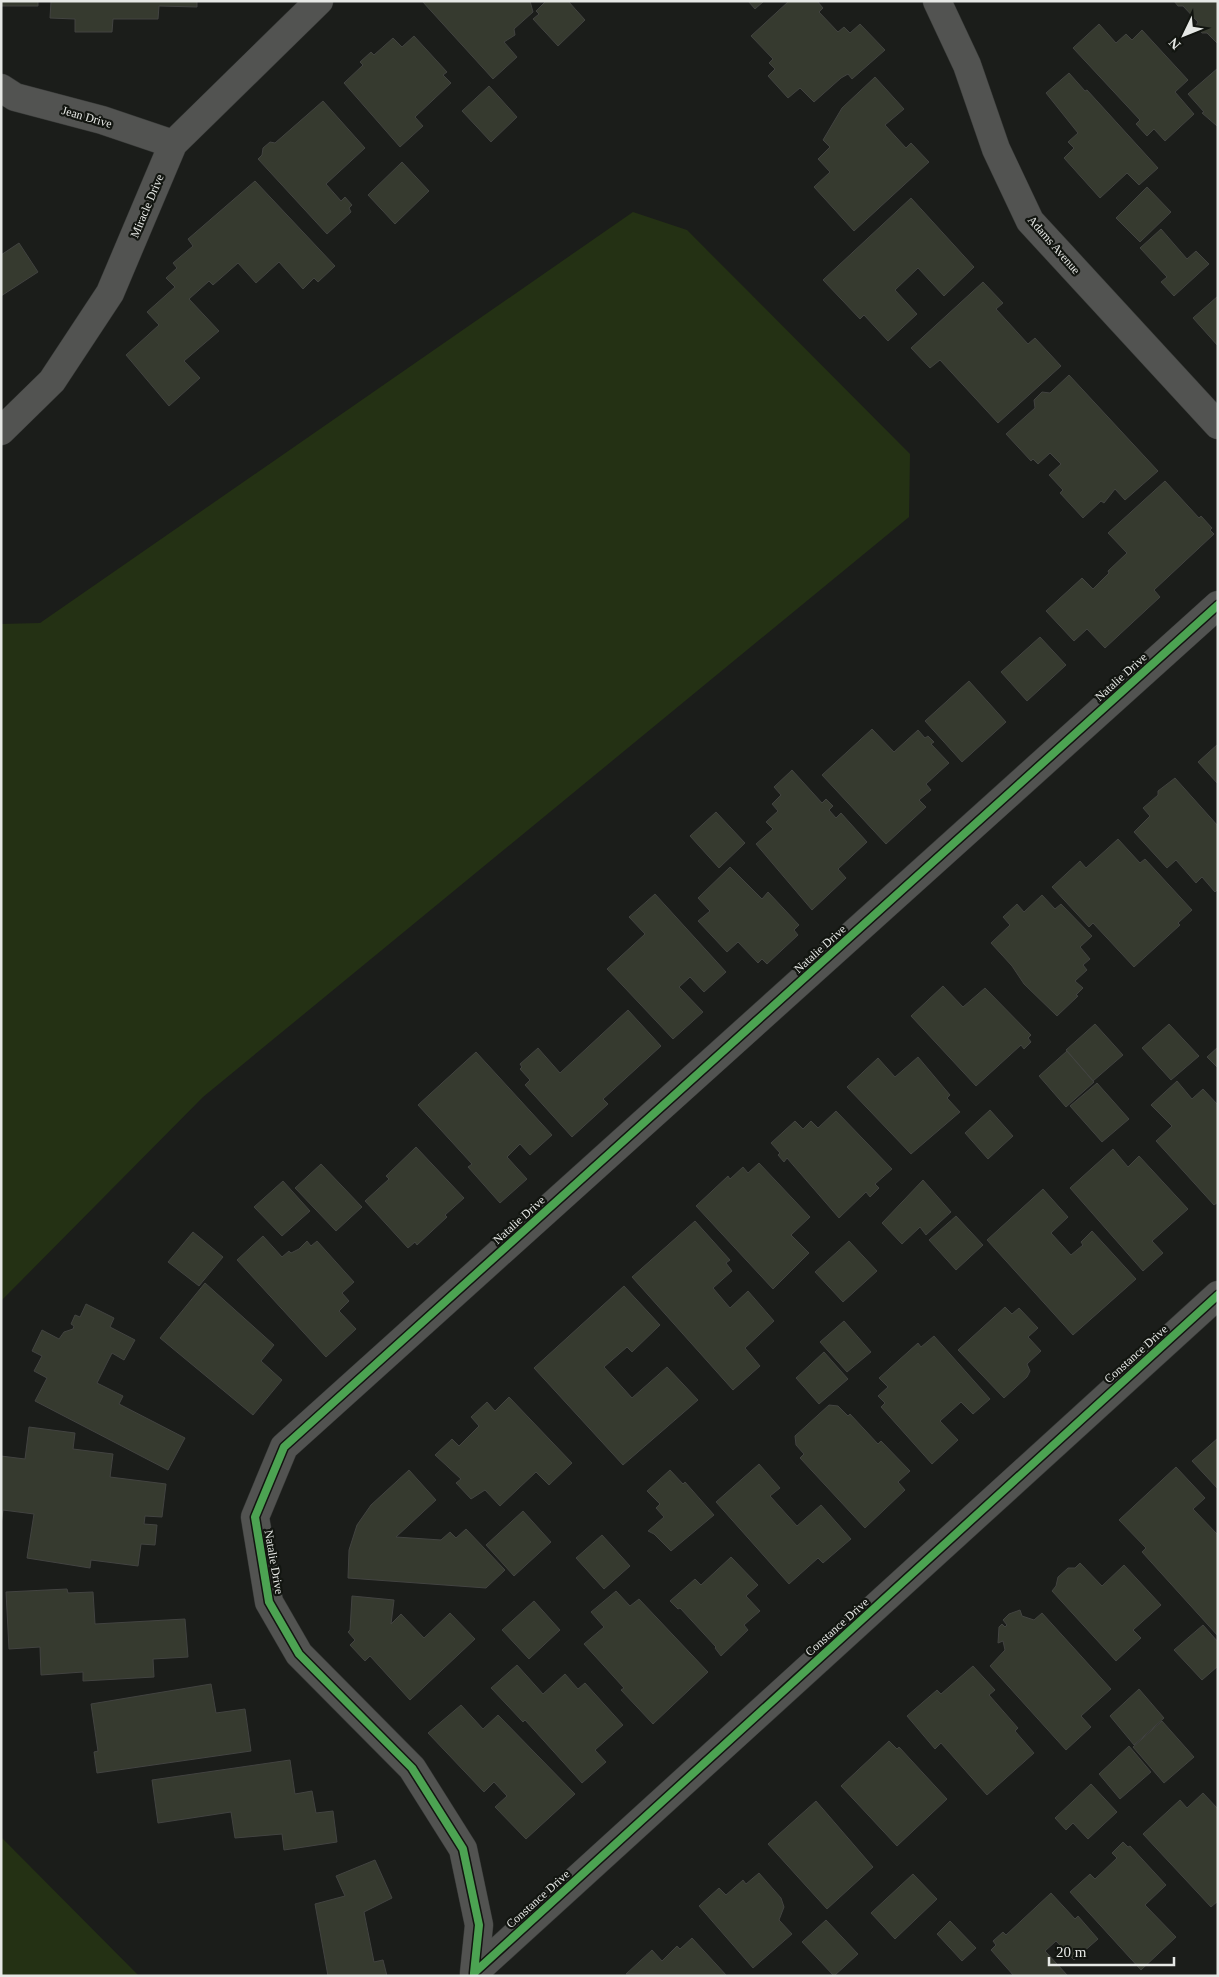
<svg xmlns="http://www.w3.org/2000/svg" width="1219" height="1977" font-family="Georgia,serif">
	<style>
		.green { fill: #243114 }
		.building { fill: #363a2f; stroke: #424341 }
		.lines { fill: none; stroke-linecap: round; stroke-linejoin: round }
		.street-casing { stroke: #363836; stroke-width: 29 }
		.street { stroke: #525351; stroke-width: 28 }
		.cycleway-casing { stroke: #121510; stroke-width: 11 }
		.cycleway { stroke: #4ca352; stroke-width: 8 }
		.labels { text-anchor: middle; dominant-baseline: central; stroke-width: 4.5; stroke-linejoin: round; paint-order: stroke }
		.street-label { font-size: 12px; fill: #e6e8e5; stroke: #121510 }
	</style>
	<rect width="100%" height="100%" fill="#1b1d1a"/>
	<path class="green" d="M 633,212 L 687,230 L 910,454 L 909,517 L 203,1097 L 1,1301 L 1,624 L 40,623 Z
		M 1,1837 L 139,1976 L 1,1976 Z"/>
	<path class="building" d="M 1,1 L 38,1 L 38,6 L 1,6 Z
		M 40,1 L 197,1 L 197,7 L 159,6 L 158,19 L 113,19 L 112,32 L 75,32 L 75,19 L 50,18 L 51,1 Z
		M 422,1 L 530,1 L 533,12 L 514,29 L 515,35 L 504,42 L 517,57 L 493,79 Z
		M 546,1 L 568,1 L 585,20 L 558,46 L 533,19 L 539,14 L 536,11 Z
		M 748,1 L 764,1 L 755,9 Z
		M 789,1 L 817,1 L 823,8 L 819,12 L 838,32 L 844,27 L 850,33 L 860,24 L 885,50 L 852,79 L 848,74 L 841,78 L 814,102 L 800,88 L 788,98 L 768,76 L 775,69 L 769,63 L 773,59 L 751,36 Z
		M 1174,1 L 1218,1 L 1218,44 L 1207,33 L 1202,33 L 1196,26 L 1198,22 L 1183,6 L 1178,6 Z
		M 1099,24 L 1116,43 L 1126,34 L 1132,40 L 1142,30 L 1188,80 L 1175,92 L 1194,114 L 1165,141 L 1154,129 L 1147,136 L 1136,124 L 1140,120 L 1073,48 Z
		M 414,36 L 447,72 L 443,75 L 451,83 L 415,117 L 423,126 L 400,147 L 344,83 L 363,65 L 360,62 L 371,52 L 374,55 L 393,38 L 402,47 Z
		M 1218,68 L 1218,126 L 1217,126 L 1202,113 L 1204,112 L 1188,94 Z
		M 1069,73 L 1085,91 L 1087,90 L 1158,168 L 1139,185 L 1127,173 L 1100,198 L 1064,158 L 1074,148 L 1068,142 L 1078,133 L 1046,93 Z
		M 875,77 L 904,109 L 885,125 L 906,148 L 911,143 L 929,162 L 854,231 L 814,187 L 830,172 L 818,159 L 830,147 L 823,140 L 842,108 Z
		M 489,86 L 517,117 L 491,142 L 462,111 Z
		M 323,101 L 365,148 L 326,184 L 341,201 L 345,197 L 352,205 L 349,208 L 351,212 L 327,234 L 258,159 L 262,155 L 263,148 L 270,142 L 275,143 Z
		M 402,162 L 429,191 L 395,224 L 368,195 Z
		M 255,181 L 335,266 L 318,282 L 314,278 L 303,289 L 279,262 L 256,283 L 238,263 L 213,285 L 209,281 L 189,299 L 219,331 L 184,361 L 200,378 L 169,406 L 126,355 L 159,325 L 147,312 L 175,287 L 166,278 L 177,268 L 173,263 L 193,246 L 188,239 Z
		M 1147,187 L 1171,212 L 1140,242 L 1116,218 Z
		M 911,198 L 974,267 L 944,296 L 918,268 L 895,290 L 917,314 L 888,341 L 864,315 L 860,319 L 823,280 Z
		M 1161,229 L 1187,259 L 1196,251 L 1209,264 L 1174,296 L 1161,282 L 1167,277 L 1140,248 Z
		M 19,243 L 38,272 L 1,296 L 1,255 Z
		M 983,282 L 1003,303 L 996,309 L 1028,344 L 1035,338 L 1061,366 L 998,423 L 940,360 L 930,368 L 911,348 Z
		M 1218,296 L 1218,346 L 1193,318 Z
		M 1069,375 L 1158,471 L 1125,500 L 1115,489 L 1104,503 L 1101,501 L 1083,518 L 1060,493 L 1063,490 L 1049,475 L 1061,464 L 1050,453 L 1038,464 L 1033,459 L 1031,461 L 1006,434 L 1035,408 L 1034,400 L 1042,392 L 1050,393 Z
		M 1165,481 L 1199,518 L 1201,516 L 1212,528 L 1210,530 L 1214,534 L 1154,590 L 1160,597 L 1105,648 L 1087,629 L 1074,641 L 1046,611 L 1082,578 L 1093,589 L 1109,573 L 1108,571 L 1127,553 L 1108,533 Z
		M 1040,637 L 1066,665 L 1027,701 L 1001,672 Z
		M 969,681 L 1006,722 L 962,762 L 925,721 Z
		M 872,729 L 894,752 L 918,730 L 925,738 L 928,736 L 934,742 L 931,744 L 949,763 L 926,784 L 931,790 L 919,800 L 926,807 L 886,844 L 822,775 Z
		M 1218,744 L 1218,784 L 1198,762 Z
		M 792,770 L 822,803 L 826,799 L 833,806 L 829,810 L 836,818 L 841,813 L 867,842 L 838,869 L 846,878 L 812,910 L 756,844 L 773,829 L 766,822 L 778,811 L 772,804 L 781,795 L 774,787 Z
		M 1175,778 L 1218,826 L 1218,889 L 1215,892 L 1202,877 L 1196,883 L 1176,860 L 1167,868 L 1134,832 L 1150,816 L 1143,808 L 1158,795 L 1158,791 Z
		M 716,812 L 745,843 L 719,868 L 690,836 Z
		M 1118,839 L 1140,863 L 1145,859 L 1192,910 L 1178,923 L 1180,925 L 1134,967 L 1093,923 L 1089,927 L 1052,887 L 1080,861 L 1086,868 Z
		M 730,867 L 762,899 L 768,892 L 799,925 L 794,930 L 798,935 L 767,964 L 762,959 L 758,963 L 738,942 L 727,952 L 698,921 L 710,911 L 698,898 Z
		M 655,894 L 726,972 L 704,992 L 690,977 L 679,987 L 703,1012 L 673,1039 L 607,969 L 645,934 L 629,917 Z
		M 1042,895 L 1055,909 L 1061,904 L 1092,936 L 1080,947 L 1090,959 L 1083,965 L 1087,970 L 1075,981 L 1083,988 L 1076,995 L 1078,996 L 1057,1016 L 1024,984 L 1012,966 L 991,943 L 1010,925 L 1003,917 L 1017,904 L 1024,912 Z
		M 943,986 L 963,1007 L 985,988 L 1031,1035 L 1028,1038 L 1031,1042 L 1024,1049 L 1021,1045 L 976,1086 L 911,1016 Z
		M 628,1010 L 661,1046 L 603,1099 L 608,1104 L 572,1137 L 525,1085 L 530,1080 L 520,1069 L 522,1067 L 520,1064 L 538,1048 L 560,1073 Z
		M 1095,1024 L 1123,1055 L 1093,1081 L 1066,1050 Z
		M 1169,1024 L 1199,1056 L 1171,1080 L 1142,1048 Z
		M 1218,1047 L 1218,1068 L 1207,1057 Z
		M 1067,1051 L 1094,1082 L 1066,1107 L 1039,1076 Z
		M 476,1052 L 552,1135 L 530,1155 L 520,1144 L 507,1157 L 527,1179 L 500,1203 L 468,1167 L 472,1164 L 418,1105 Z
		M 918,1057 L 950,1095 L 947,1098 L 960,1112 L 911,1154 L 847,1087 L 878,1058 L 895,1077 Z
		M 1177,1081 L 1192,1099 L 1203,1089 L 1218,1105 L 1218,1202 L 1214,1205 L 1156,1141 L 1172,1126 L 1151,1105 Z
		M 1097,1083 L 1129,1119 L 1102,1142 L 1070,1106 Z
		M 990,1110 L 1013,1136 L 988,1159 L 965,1133 Z
		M 836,1111 L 892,1169 L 875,1184 L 879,1188 L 870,1197 L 866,1192 L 839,1218 L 787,1158 L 784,1162 L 778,1155 L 780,1153 L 771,1143 L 795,1121 L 803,1129 L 811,1121 L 818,1128 Z
		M 416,1147 L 464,1198 L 445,1215 L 447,1217 L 417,1245 L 415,1242 L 408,1248 L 365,1201 L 389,1179 L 386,1176 Z
		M 1113,1149 L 1128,1167 L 1139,1156 L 1188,1209 L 1152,1241 L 1163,1253 L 1143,1271 L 1070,1188 Z
		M 759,1163 L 810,1217 L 791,1235 L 809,1253 L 773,1289 L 696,1206 L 728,1176 L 730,1179 L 743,1167 L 748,1173 Z
		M 321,1164 L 362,1207 L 336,1231 L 295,1188 Z
		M 923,1180 L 951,1212 L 926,1235 L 920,1227 L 902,1244 L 882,1223 Z
		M 283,1181 L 310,1211 L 282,1236 L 254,1207 Z
		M 1043,1189 L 1068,1217 L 1051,1233 L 1071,1255 L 1083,1245 L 1081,1242 L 1092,1231 L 1136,1279 L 1073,1335 L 987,1240 Z
		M 956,1216 L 983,1245 L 956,1270 L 929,1240 Z
		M 695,1221 L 730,1260 L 726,1263 L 732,1271 L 713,1288 L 730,1308 L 748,1291 L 774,1321 L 745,1348 L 760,1366 L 733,1390 L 632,1277 Z
		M 193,1232 L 223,1257 L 199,1286 L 168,1262 Z
		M 263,1236 L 282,1257 L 289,1251 L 291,1253 L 299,1249 L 307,1241 L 311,1246 L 317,1241 L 354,1282 L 342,1293 L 349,1301 L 339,1311 L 356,1329 L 326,1357 L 237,1260 Z
		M 849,1241 L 877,1271 L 843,1302 L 815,1272 Z
		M 205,1283 L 274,1345 L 261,1361 L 282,1380 L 253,1415 L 160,1338 Z
		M 624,1286 L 660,1325 L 632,1352 L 627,1347 L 604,1367 L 632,1398 L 667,1367 L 698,1400 L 623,1465 L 534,1368 Z
		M 86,1304 L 114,1318 L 110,1327 L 135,1340 L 124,1360 L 112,1353 L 97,1383 L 123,1396 L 119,1404 L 185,1438 L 168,1470 L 35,1401 L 47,1378 L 34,1371 L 42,1356 L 32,1351 L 42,1330 L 59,1339 L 64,1332 L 73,1329 L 74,1326 L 71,1324 L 75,1315 L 80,1317 Z
		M 1005,1307 L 1012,1314 L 1019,1308 L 1038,1328 L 1028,1337 L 1041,1351 L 1027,1364 L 1030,1371 L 1027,1377 L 1004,1398 L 958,1350 Z
		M 844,1321 L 871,1352 L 847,1372 L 820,1342 Z
		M 934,1336 L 990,1399 L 973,1414 L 961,1402 L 940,1421 L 958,1440 L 932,1464 L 881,1407 L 885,1403 L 878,1396 L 888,1387 L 879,1378 L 918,1343 L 921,1347 Z
		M 824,1352 L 848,1379 L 819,1404 L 796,1378 Z
		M 509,1397 L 572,1463 L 549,1485 L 536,1472 L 500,1506 L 485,1490 L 471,1499 L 456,1483 L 461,1479 L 435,1455 L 452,1439 L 459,1446 L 479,1426 L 471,1417 L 487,1402 L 495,1411 Z
		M 829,1405 L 838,1406 L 848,1416 L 850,1414 L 878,1444 L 881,1441 L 910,1471 L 898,1482 L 905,1490 L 865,1528 L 800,1458 L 804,1454 L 796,1445 L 795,1436 Z
		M 29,1427 L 75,1433 L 73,1449 L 113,1454 L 110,1477 L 166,1484 L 162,1517 L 145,1516 L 144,1524 L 157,1525 L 155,1545 L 141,1544 L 138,1566 L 91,1560 L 90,1568 L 27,1558 L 34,1514 L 3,1510 L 1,1525 L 1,1456 L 25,1459 Z
		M 1218,1438 L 1218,1489 L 1192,1461 Z
		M 759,1464 L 780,1488 L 770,1496 L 797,1526 L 821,1505 L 851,1539 L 823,1563 L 818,1558 L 789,1584 L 716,1502 Z
		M 1176,1467 L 1205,1498 L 1193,1509 L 1218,1535 L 1218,1636 L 1142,1552 L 1146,1548 L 1119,1520 Z
		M 409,1470 L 436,1500 L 396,1537 L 441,1540 L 450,1532 L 456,1538 L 466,1529 L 505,1570 L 486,1588 L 348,1578 L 349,1550 L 357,1525 L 371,1505 Z
		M 670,1470 L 683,1484 L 685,1482 L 714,1515 L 671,1551 L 654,1534 L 648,1531 L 664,1517 L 656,1508 L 660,1504 L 647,1491 Z
		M 523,1511 L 551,1542 L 514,1576 L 486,1545 Z
		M 602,1535 L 630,1566 L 604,1589 L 576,1558 Z
		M 731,1557 L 758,1585 L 746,1596 L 760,1611 L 744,1625 L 748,1630 L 721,1656 L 715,1648 L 716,1647 L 680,1608 L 678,1609 L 670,1601 L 695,1579 L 701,1585 Z
		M 1080,1563 L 1102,1586 L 1124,1565 L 1161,1605 L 1133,1630 L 1141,1638 L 1116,1661 L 1052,1591 L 1056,1586 L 1058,1577 L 1068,1568 L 1075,1568 Z
		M 67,1589 L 68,1593 L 93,1592 L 95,1624 L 185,1619 L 188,1657 L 153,1659 L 154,1677 L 83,1681 L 83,1672 L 41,1675 L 40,1647 L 9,1649 L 6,1592 Z
		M 616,1591 L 630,1606 L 639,1599 L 708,1672 L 653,1724 L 621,1690 L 624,1688 L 584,1644 L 604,1627 L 591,1612 Z
		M 352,1596 L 394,1600 L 391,1624 L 401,1614 L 424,1638 L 450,1613 L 475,1639 L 410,1700 L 370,1656 L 365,1661 L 350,1645 L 355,1640 L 348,1632 L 350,1630 Z
		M 534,1601 L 560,1630 L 529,1659 L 502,1630 Z
		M 1020,1610 L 1022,1616 L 1034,1620 L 1042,1613 L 1111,1689 L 1081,1716 L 1091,1727 L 1066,1750 L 990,1666 L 1005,1650 L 1003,1641 L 998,1643 L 999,1627 L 1002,1624 L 1005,1627 L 1007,1625 L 1003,1620 L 1009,1614 Z
		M 1203,1625 L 1218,1642 L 1218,1666 L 1202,1680 L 1174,1650 Z
		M 517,1665 L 543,1694 L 565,1674 L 578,1689 L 585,1683 L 623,1725 L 595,1750 L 606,1762 L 582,1783 L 525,1720 L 523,1722 L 491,1688 Z
		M 973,1666 L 995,1690 L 989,1695 L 1018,1728 L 1015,1731 L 1034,1753 L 987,1795 L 941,1743 L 935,1749 L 907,1716 L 937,1690 L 941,1694 Z
		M 211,1684 L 216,1713 L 245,1709 L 251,1751 L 97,1773 L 94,1752 L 98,1751 L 91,1704 Z
		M 1139,1689 L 1164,1718 L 1134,1745 L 1110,1716 Z
		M 461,1705 L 483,1729 L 498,1715 L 575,1794 L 526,1839 L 495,1807 L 507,1796 L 494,1782 L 484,1792 L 428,1733 Z
		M 1162,1721 L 1194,1757 L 1164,1783 L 1133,1747 Z
		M 889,1741 L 897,1749 L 899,1747 L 947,1799 L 897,1846 L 841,1786 Z
		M 1129,1746 L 1151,1772 L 1120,1799 L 1099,1774 Z
		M 290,1760 L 295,1794 L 312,1791 L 316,1813 L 333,1811 L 337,1842 L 284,1850 L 282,1834 L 235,1838 L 231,1812 L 158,1823 L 152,1780 Z
		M 1091,1784 L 1117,1812 L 1088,1839 L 1073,1823 L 1066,1830 L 1055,1818 Z
		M 1203,1793 L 1218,1809 L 1218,1901 L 1211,1907 L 1143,1834 L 1180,1800 L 1187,1808 Z
		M 816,1801 L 873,1867 L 827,1909 L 768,1844 Z
		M 1123,1842 L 1128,1847 L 1130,1846 L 1166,1885 L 1145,1905 L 1176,1937 L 1141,1970 L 1070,1892 L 1090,1874 L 1095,1879 L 1117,1858 L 1112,1853 Z
		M 375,1860 L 392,1898 L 364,1912 L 374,1962 L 383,1960 L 387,1976 L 328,1976 L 315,1904 L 345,1896 L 336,1876 Z
		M 759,1873 L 781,1898 L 784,1907 L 779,1920 L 792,1934 L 753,1968 L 699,1906 L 719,1888 L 726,1895 L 743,1880 L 746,1884 Z
		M 913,1874 L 937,1899 L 895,1939 L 871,1913 Z
		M 1051,1893 L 1075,1919 L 1078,1916 L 1098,1939 L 1074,1960 L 1056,1941 L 1045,1951 L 1068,1976 L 1014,1976 L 991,1950 L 996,1945 L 993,1941 L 1003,1932 L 1006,1935 Z
		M 826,1920 L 858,1954 L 834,1976 L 802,1942 Z
		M 950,1921 L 976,1948 L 962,1961 L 937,1934 Z
		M 692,1938 L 727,1976 L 626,1974 L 652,1950 L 662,1961 L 677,1946 L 680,1949 Z"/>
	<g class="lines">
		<g class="street-casing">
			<path id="street" d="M 937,1 L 967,65 L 996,149 L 1030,221 L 1218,425
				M 1,88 L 15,97 L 102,120 L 173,144
				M 1,431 L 52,381 L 110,293 L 173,144 L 319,1
				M 474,1973 L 479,1925 L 463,1849 L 412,1768 L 299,1654 L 269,1602 L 255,1517 L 284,1447 L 1218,605
				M 474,1976 L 474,1973 L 1218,1295"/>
		</g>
		<use href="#street" class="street"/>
		<g class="cycleway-casing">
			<path id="cycleway" d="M 474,1973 L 479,1925 L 463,1849 L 412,1768 L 299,1654 L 269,1602 L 255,1517 L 284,1447 L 1218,605
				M 474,1976 L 474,1973 L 1218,1295"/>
		</g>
		<use href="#cycleway" class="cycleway"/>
	</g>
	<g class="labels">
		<g class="street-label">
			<text transform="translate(87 117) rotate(16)">Jean Drive</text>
			<text transform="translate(147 206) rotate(-67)">Miracle Drive</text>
			<text transform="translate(1054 245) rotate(49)">Adams Avenue</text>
			<text transform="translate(1121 677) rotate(-42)">Natalie Drive</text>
			<text transform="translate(820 949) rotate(-42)">Natalie Drive</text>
			<text transform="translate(519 1220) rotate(-42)">Natalie Drive</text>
			<text transform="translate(1136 1354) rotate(-42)">Constance Drive</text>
			<text transform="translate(274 1562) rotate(80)">Natalie Drive</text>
			<text transform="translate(837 1627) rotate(-42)">Constance Drive</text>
			<text transform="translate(538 1899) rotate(-42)">Constance Drive</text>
		</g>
	</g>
	<rect width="1219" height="1977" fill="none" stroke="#e6e8e5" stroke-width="5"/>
	<g transform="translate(1184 35) rotate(227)" stroke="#121510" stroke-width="4" paint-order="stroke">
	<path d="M0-4L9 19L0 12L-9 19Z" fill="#e6e8e5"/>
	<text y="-8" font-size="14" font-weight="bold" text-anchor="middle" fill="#e6e8e5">N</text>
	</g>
	<path d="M1049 1957v8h125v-8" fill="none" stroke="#e6e8e5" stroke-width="2.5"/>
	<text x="1056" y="1957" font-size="15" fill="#e6e8e5" stroke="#121510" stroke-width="4" paint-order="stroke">20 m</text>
</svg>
